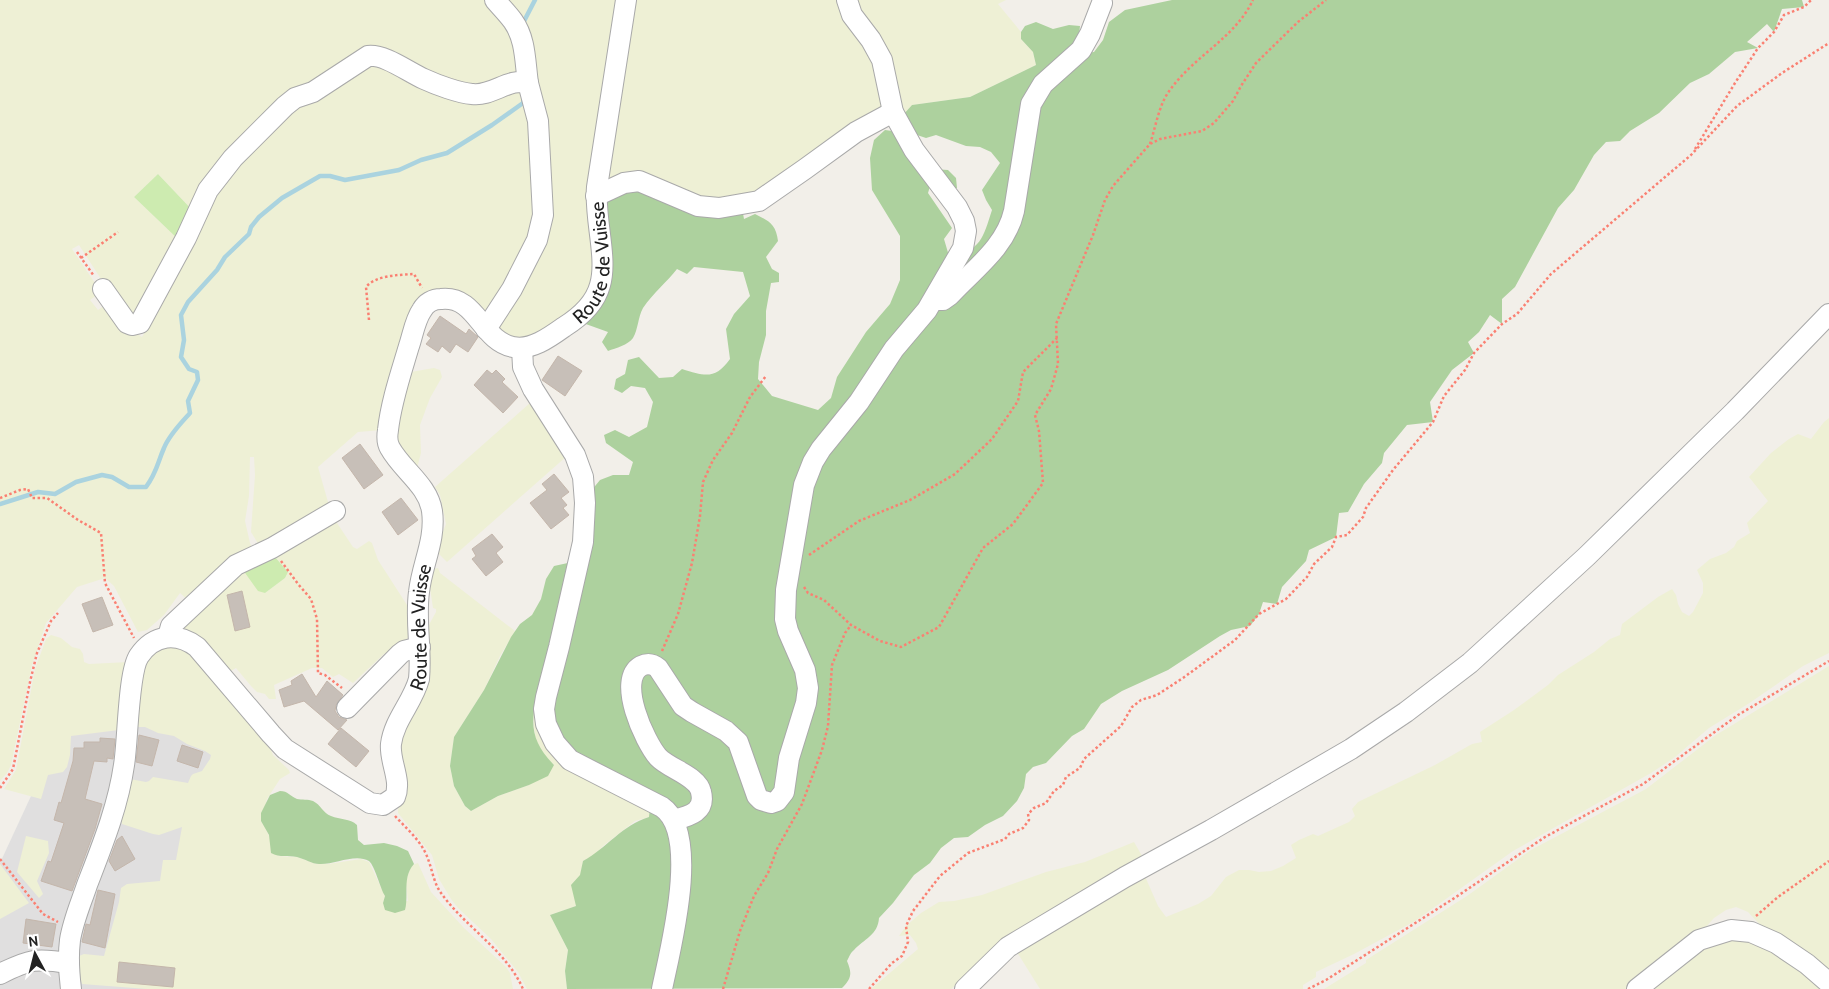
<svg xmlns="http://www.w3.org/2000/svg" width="1829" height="989" font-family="Cabin,sans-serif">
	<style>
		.residential { fill: #e0dfdf }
		.farmland { fill: #eef0d5 }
		.grass { fill: #cdebb0 }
		.forest { fill: #add19e }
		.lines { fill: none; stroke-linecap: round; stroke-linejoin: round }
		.stream { stroke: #aad3df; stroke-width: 4.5 }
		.building { fill: #c7bfb8; stroke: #c4b6ab }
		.minor-casing { stroke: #a9a9a9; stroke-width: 22 }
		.path { stroke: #fa8072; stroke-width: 2.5; stroke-dasharray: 2.5 2.5; stroke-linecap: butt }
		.minor { stroke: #fff; stroke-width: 20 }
		.labels { text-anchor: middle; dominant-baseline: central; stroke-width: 5; stroke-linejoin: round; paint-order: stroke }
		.street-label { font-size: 19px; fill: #222; stroke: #fff }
	</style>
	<rect width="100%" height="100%" fill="#f2efe9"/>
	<path class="residential" d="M 157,713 L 232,756 L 226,989 L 0,989 L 0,863 L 69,714 Z"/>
	<path class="farmland" d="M 0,0 L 491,0 L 513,28 L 520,44 L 524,75 L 515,77 L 483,92 L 451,85 L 401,66 L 384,56 L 376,45 L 346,60 L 348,68 L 322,84 L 293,96 L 269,116 L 207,185 L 195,213 L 158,174 L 134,197 L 181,242 L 156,283 L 149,303 L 142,312 L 133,316 L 128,316 L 123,313 L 79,245 L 72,249 L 101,292 L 90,300 L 98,310 L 108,303 L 115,311 L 111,313 L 124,330 L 127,328 L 142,337 L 145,332 L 146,320 L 199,219 L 209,194 L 263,133 L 292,105 L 320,94 L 367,62 L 379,61 L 427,84 L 472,99 L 486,99 L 512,88 L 521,87 L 527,91 L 536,131 L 539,209 L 536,229 L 511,285 L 487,321 L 470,301 L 461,296 L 450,293 L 436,294 L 424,300 L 413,312 L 383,419 L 382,430 L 358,432 L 318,467 L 330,509 L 272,543 L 260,547 L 251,532 L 255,475 L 254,457 L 250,457 L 249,496 L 245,521 L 250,543 L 254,552 L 221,571 L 190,602 L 180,593 L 164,615 L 147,630 L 138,632 L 114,586 L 105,578 L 77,587 L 46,623 L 32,665 L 11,765 L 7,773 L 0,781 Z
		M 500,0 L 623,0 L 595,265 L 587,296 L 566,320 L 519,342 L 495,327 L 533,256 L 541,125 Z
		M 631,0 L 839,0 L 867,43 L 887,106 L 766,191 L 737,201 L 603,190 Z
		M 851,0 L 1006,0 L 998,4 L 1021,32 L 1021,39 L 1033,52 L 1036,65 L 970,97 L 912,105 L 903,115 Z
		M 434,368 L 440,370 L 442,377 L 430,398 L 420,425 L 421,453 L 417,468 L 399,451 L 395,433 L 411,372 Z
		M 530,403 L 567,456 L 447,562 L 439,554 L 441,537 L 446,524 L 440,495 L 435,487 Z
		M 1829,418 L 1829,653 L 1803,666 L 1748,704 L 1709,728 L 1675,757 L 1651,773 L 1513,851 L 1415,921 L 1354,954 L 1316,972 L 1316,977 L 1303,985 L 1303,989 L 1040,989 L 1015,949 L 1144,874 L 1158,906 L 1166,917 L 1198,904 L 1211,896 L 1226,877 L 1239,870 L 1249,870 L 1259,872 L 1271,871 L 1283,866 L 1296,858 L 1291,845 L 1299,840 L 1313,834 L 1318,836 L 1349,822 L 1355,816 L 1352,809 L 1358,802 L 1435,765 L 1472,744 L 1482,742 L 1480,732 L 1514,710 L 1548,685 L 1558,675 L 1594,652 L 1610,639 L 1620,635 L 1622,624 L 1658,597 L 1672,589 L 1676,595 L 1678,604 L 1682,612 L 1689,616 L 1693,612 L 1703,593 L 1703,583 L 1697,570 L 1710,559 L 1726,553 L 1734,547 L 1737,541 L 1750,533 L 1747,523 L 1768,501 L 1749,477 L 1771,453 L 1789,439 L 1798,434 L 1811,439 L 1824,422 Z
		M 335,520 L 353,547 L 357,549 L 369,541 L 372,543 L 378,560 L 407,605 L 412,629 L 410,635 L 400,647 L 384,654 L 353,683 L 339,674 L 333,677 L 322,668 L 312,668 L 274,685 L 276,699 L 269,699 L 265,694 L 257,692 L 251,686 L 236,668 L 227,673 L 191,632 L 183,628 L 243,570 L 265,593 L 285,578 L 288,572 L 275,557 Z
		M 438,568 L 440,573 L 515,631 L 500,656 L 484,690 L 454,737 L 450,766 L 454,786 L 465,806 L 471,811 L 498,796 L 529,785 L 554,765 L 543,754 L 535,740 L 533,713 L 536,698 L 651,795 L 649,817 L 635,821 L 603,846 L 595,855 L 583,861 L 576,906 L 550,915 L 568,950 L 565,971 L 567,989 L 527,989 L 518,972 L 491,939 L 458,908 L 451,899 L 439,879 L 432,855 L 398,813 L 398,809 L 403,800 L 398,752 L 425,632 L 436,612 L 436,609 L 433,608 L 430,588 L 431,569 Z
		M 51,635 L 61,638 L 72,647 L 80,649 L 83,654 L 84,662 L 89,664 L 129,662 L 119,730 L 71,736 L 70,755 L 67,767 L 63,772 L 48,775 L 41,799 L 4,789 L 16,770 L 35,669 L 46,639 Z
		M 161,645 L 186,649 L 270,747 L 273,755 L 289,770 L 290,773 L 280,779 L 267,799 L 261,821 L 265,827 L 278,856 L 297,857 L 316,864 L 328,864 L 361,859 L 369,862 L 385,896 L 383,903 L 408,901 L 406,883 L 408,874 L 412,865 L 418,863 L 431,892 L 464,928 L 506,967 L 510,973 L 513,989 L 147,989 L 82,984 L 80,977 L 79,956 L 84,954 L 104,956 L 119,902 L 121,888 L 127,884 L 160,881 L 163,860 L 176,860 L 182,827 L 159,835 L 153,834 L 122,824 L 121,819 L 130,779 L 146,782 L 149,781 L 153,777 L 188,783 L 191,776 L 193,774 L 202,771 L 210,759 L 211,755 L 205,751 L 187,744 L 174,736 L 158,733 L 145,727 L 137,727 L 139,669 Z
		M 1829,666 L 1829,978 L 1768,933 L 1748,912 L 1736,907 L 1726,910 L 1714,918 L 1705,928 L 1628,989 L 1324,989 L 1366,963 L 1366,960 L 1467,896 L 1531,850 L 1646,789 L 1716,735 Z
		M 26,836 L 48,841 L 49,853 L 37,881 L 43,894 L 39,898 L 17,872 Z
		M 1134,842 L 1145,861 L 1015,938 L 951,989 L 871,989 L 918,949 L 916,943 L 910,935 L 899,936 L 906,926 L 921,913 L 939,902 L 954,901 L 982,895 L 1046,872 L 1085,862 Z
		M 0,864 L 29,903 L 0,919 Z
		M 1730,937 L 1767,945 L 1826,989 L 1643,989 L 1688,951 Z"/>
	<path class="grass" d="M 158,174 L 195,213 L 181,242 L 134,197 Z
		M 275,557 L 288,572 L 285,578 L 265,593 L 258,591 L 243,570 Z"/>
	<path class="forest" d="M 1172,0 L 1802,0 L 1804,7 L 1782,9 L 1774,32 L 1767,24 L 1747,42 L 1758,48 L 1735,52 L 1709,74 L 1690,83 L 1659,113 L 1630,131 L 1620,141 L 1606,142 L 1594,155 L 1574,190 L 1558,208 L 1515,287 L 1502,299 L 1502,324 L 1490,315 L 1479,332 L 1468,342 L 1474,353 L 1452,370 L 1430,402 L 1433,422 L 1407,425 L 1384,453 L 1382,463 L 1364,484 L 1348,512 L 1339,513 L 1336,537 L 1309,550 L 1306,561 L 1282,587 L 1277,604 L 1263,602 L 1259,614 L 1250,626 L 1231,630 L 1220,636 L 1168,670 L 1122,691 L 1101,704 L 1084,729 L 1072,736 L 1046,763 L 1033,767 L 1026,774 L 1024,788 L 1017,801 L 1003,816 L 985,825 L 968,837 L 954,838 L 941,848 L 930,863 L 914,875 L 893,903 L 879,918 C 878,935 864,939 854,950 C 851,952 849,957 847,961 C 852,973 852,978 842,988 L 567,989 L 565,971 L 568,950 L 550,915 L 576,906 L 571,885 L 580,875 L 583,861 C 607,848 622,825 649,817 L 651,795 L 573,753 L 536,699 C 530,728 533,743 554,765 L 548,776 L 529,785 L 498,796 L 471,811 L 465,806 L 454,786 L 450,766 L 454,737 L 484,690 L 511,637 L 520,624 L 532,615 L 541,599 L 546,579 L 554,566 L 577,561 L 591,491 L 600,480 L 613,475 L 629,475 L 633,462 L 606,443 L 604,435 L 615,430 L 629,437 L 647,427 L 653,402 L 645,388 L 631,386 L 622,393 L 614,389 L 616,379 L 625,374 L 628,360 L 639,357 L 659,378 L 673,377 L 682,369 C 705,376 715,380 730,359 L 726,329 L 734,314 L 750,296 L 743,272 L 694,267 L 687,274 L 677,269 C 667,282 653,293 643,308 C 638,317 638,330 633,338 C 628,345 616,348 608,351 L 602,342 L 608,332 L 583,323 L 595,311 L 601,198 L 632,187 L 742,208 L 744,219 L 755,214 C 769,221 776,224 778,241 L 766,257 L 772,269 L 779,273 L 779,282 L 771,283 L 766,311 L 766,335 L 759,362 L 758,379 L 772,396 L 818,410 L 831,398 L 837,377 L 866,332 L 890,304 L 900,280 L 900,236 L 872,190 L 870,158 L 874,140 L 885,130 L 892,131 L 906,156 L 919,173 L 933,169 L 948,170 L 956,178 L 957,188 L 946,190 L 931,183 L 928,193 L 952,228 L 944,239 L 949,256 C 981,251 983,238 992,210 L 986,200 L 982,190 L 1000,163 L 991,152 L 980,147 L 966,146 L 936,135 L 926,138 L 914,134 L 903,115 L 912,105 L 970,97 L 1036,65 L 1033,52 L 1021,39 L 1021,32 L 1025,26 L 1036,22 L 1053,29 L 1069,25 L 1080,26 L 1077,54 L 1094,52 L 1103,40 L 1109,22 L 1125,10 Z
		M 280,791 C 288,791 290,796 297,799 C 302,800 308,799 313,801 C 321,805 323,813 331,816 C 340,820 350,818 357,825 L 358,840 L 364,845 L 384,843 L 397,846 L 408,851 L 414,864 C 402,877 409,895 405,910 L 395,913 L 385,910 L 383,903 L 385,896 C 380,888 375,866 369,861 C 355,853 334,865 319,864 C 312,864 305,859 297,857 C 288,855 280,858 271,853 L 269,835 L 261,821 L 261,813 L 270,795 Z"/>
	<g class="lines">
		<path class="stream" d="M 522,25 L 535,0
			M 0,504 L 38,492 L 55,494 L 76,482 L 102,475 L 112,477 L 129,487 L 146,487 C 157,472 157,464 164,448 C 169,435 181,423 190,413 L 188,401 L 198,380 L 197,372 L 189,369 L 181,357 L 184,340 L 181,315 L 188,302 L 217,270 L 225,257 L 249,234 L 251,227 L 259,217 L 282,198 L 320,176 L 330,176 L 345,180 L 399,170 L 421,160 L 447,153 L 492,125 L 523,103 L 524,98"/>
	</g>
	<path class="building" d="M 440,316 L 466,334 L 469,329 L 478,337 L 468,352 L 456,344 L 450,353 L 442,346 L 438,352 L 426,344 L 431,338 L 427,335 Z
		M 558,356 L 582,371 L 565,396 L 542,380 Z
		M 487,370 L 492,374 L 496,370 L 505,379 L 502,382 L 518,397 L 503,413 L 474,385 Z
		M 360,444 L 383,475 L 364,489 L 342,458 Z
		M 554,474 L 569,492 L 561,498 L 567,505 L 563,508 L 569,515 L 551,529 L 530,503 L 547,490 L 542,484 Z
		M 401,498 L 418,520 L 398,535 L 382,512 Z
		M 492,534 L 503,547 L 496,553 L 503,562 L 486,576 L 472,559 L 476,556 L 472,549 Z
		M 242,591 L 250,627 L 235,631 L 227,595 Z
		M 102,597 L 113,625 L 93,632 L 82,604 Z
		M 302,674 L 316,697 L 327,681 L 343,695 L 336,705 L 335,711 L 339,717 L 347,720 L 338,730 L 304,701 L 284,707 L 279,690 L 292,685 L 291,681 Z
		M 341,728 L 369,751 L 356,767 L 328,744 Z
		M 139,735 L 159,740 L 152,766 L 136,762 Z
		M 100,738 L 115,739 L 113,759 L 107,758 L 107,762 L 94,761 L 85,799 L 102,804 L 95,829 L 72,891 L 41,881 L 48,861 L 51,862 L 64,823 L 54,820 L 59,802 L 61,803 L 73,761 L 74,748 L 84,748 L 84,742 L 100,742 Z
		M 182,745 L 203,752 L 198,768 L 177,761 Z
		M 122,836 L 135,859 L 115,871 L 109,861 L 117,840 Z
		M 98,890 L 115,894 L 105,948 L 82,942 L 86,924 L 90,925 Z
		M 26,919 L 56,924 L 52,947 L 23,943 Z
		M 119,962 L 175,968 L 173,987 L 117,982 Z"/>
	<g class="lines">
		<g class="minor-casing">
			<g id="minor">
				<path d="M 495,0 C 501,7 508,14 513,21 C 526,39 525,63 528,83"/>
				<path d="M 596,196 L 624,183 L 639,181 L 698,206 L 719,208 L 759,201 L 805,169 L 856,132 L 893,112"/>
				<path d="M 103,289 L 127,323 L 132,325 L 140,323 L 186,238 L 208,190 L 233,158 L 285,106 L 295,98 L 313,92 L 368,56 C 385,54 408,72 424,79 C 437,85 459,93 472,94 C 492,97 509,77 528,83 L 538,121 L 543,215 L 537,240 L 512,289 L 486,329"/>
				<path d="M 934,300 L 943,300 L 950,295 C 974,269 1006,247 1014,211 L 1031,104 L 1043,84 L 1081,50 L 1090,34 L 1102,3"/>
				<path d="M 522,348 L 523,367 L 533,389 L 575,455 L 583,477 L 585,503 L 583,542 L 559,647 L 546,697 L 544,709 L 546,724 L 555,743 L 570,760 L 662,807 C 701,834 670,950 662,989"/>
				<path d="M 168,637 L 171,626 L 236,565 L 272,548 L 335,511"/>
				<path d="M 347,708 L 400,654 L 404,651 L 420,647"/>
				<path d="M 674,820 C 689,816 706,812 701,792 C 698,776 669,769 658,757 C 645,742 616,680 641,666 C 647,663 653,664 658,668 L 683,706 L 692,712 L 726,731 L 738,742 L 757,796 L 761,800 L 771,803 L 777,801 L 784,792 L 789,758 L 806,703 L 808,688 L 805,670 L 788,631 L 785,619 L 786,590 L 804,485 L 813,462 L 821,449 L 859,402 L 894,349 L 927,310 L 963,248 L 966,231 L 964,221 L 957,207 L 914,150 L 893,112 L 882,60 L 871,40 L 852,15 L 847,0"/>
				<path d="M 0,974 C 30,959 36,958 69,963"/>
				<path id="s1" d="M 71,989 C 69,973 68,956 70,940 C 73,921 81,903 87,885 C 102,846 118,807 124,765 C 128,742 128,672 139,656 C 154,634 177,632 197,647 L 271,734 L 285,749 L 370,803 L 383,805 L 395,797 C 402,780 389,761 391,744 C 394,720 413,702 419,679 C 422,650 415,621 419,592 C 422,564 436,540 432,511 C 428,485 402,470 390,448 C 387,443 387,436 388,430 C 391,402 401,373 409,346 C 413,334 415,320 422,310 C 426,303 433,299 441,299 C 477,295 481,341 513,347 C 531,351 550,337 564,327 C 580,317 595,304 600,285 C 608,258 594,218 597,187 L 626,0"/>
				<path d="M 965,989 L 1008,947 L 1125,877 L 1211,830 L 1351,749 L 1406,712 L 1470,663 L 1587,556 L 1735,411 L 1829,314"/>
				<path d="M 1637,989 L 1699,940 L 1731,930 L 1751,932 L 1776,943 L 1807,964 L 1829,983"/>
			</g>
		</g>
		<path class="path" d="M 1150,144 C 1156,126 1159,104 1170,90 C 1194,56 1235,38 1253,0
			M 1695,149 L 1735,83 L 1758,48 L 1774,32 L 1784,15 L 1804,7 L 1811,0
			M 77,252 L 94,276
			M 81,258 L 118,232
			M 369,320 L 366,287 C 376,275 399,275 414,274 L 422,288
			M 0,498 L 20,490 L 28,489 L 32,498 L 47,498 L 78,520 L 101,533 L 105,583 L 134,638
			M 809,555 L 859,521 L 910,500 L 955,474 L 992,439 L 1018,401 L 1023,372 L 1057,338
			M 281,561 L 298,584 L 311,599 L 317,619 L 318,673 L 325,675 L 342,688
			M 804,587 L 808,593 L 824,600 L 851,625 L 880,641 L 901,647 L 939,627 L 983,548 L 1013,524 L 1043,483 L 1039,431 L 1035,415 L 1051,389 L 1058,364 L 1056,324 L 1093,235 L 1105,200 L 1113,186 L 1150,144 L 1160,139 L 1202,131 L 1214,123 L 1233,101 L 1241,86 L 1256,63 L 1298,22 L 1326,0
			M 662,651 L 678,614 L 692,563 L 700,516 L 703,482 L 713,460 L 732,433 L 750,397 L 766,376
			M 0,788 L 13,769 L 30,682 L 37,653 L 51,621 L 58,613
			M 395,816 C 406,828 419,839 426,854 C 432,867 433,882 441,893 C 465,927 506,950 523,989
			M 0,859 L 43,914 L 58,922
			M 1756,916 L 1778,897 L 1829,861
			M 723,989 L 740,931 L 754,896 L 768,873 L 777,849 L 802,804 L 822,750 L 828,726 L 832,665 L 845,633 L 851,625
			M 869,989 L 892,963 L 902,956 L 908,942 L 906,926 L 913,911 L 940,876 L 968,853 L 1005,839 L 1009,834 L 1023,828 L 1029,820 L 1028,814 L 1034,808 L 1046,803 L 1054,791 L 1063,785 L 1066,777 L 1080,768 L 1084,759 L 1121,726 L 1132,707 L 1141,700 L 1157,695 L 1183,678 L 1235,640 L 1259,614 L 1286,599 L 1307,577 L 1314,564 L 1332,547 L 1336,537 L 1347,535 L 1363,517 L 1366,508 L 1393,470 L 1433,422 L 1444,396 L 1465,370 L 1474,353 L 1502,324 L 1517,314 L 1551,274 L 1691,155 L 1737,106 L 1782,73 L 1829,43
			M 1308,989 L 1326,980 L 1456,897 L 1545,837 L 1643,784 L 1738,715 L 1829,661"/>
		<use href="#minor" class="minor"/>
	</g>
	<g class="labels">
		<g class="street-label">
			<text stroke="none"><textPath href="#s1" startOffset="1434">Route de Vuisse</textPath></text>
			<text stroke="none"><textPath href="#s1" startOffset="850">Route de Vuisse</textPath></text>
		</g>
	</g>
	<g transform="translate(35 954) rotate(353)" stroke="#ffffff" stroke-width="4" paint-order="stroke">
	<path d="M0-4L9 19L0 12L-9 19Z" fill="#222222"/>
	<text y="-8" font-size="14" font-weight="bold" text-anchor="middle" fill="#222222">N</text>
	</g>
</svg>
